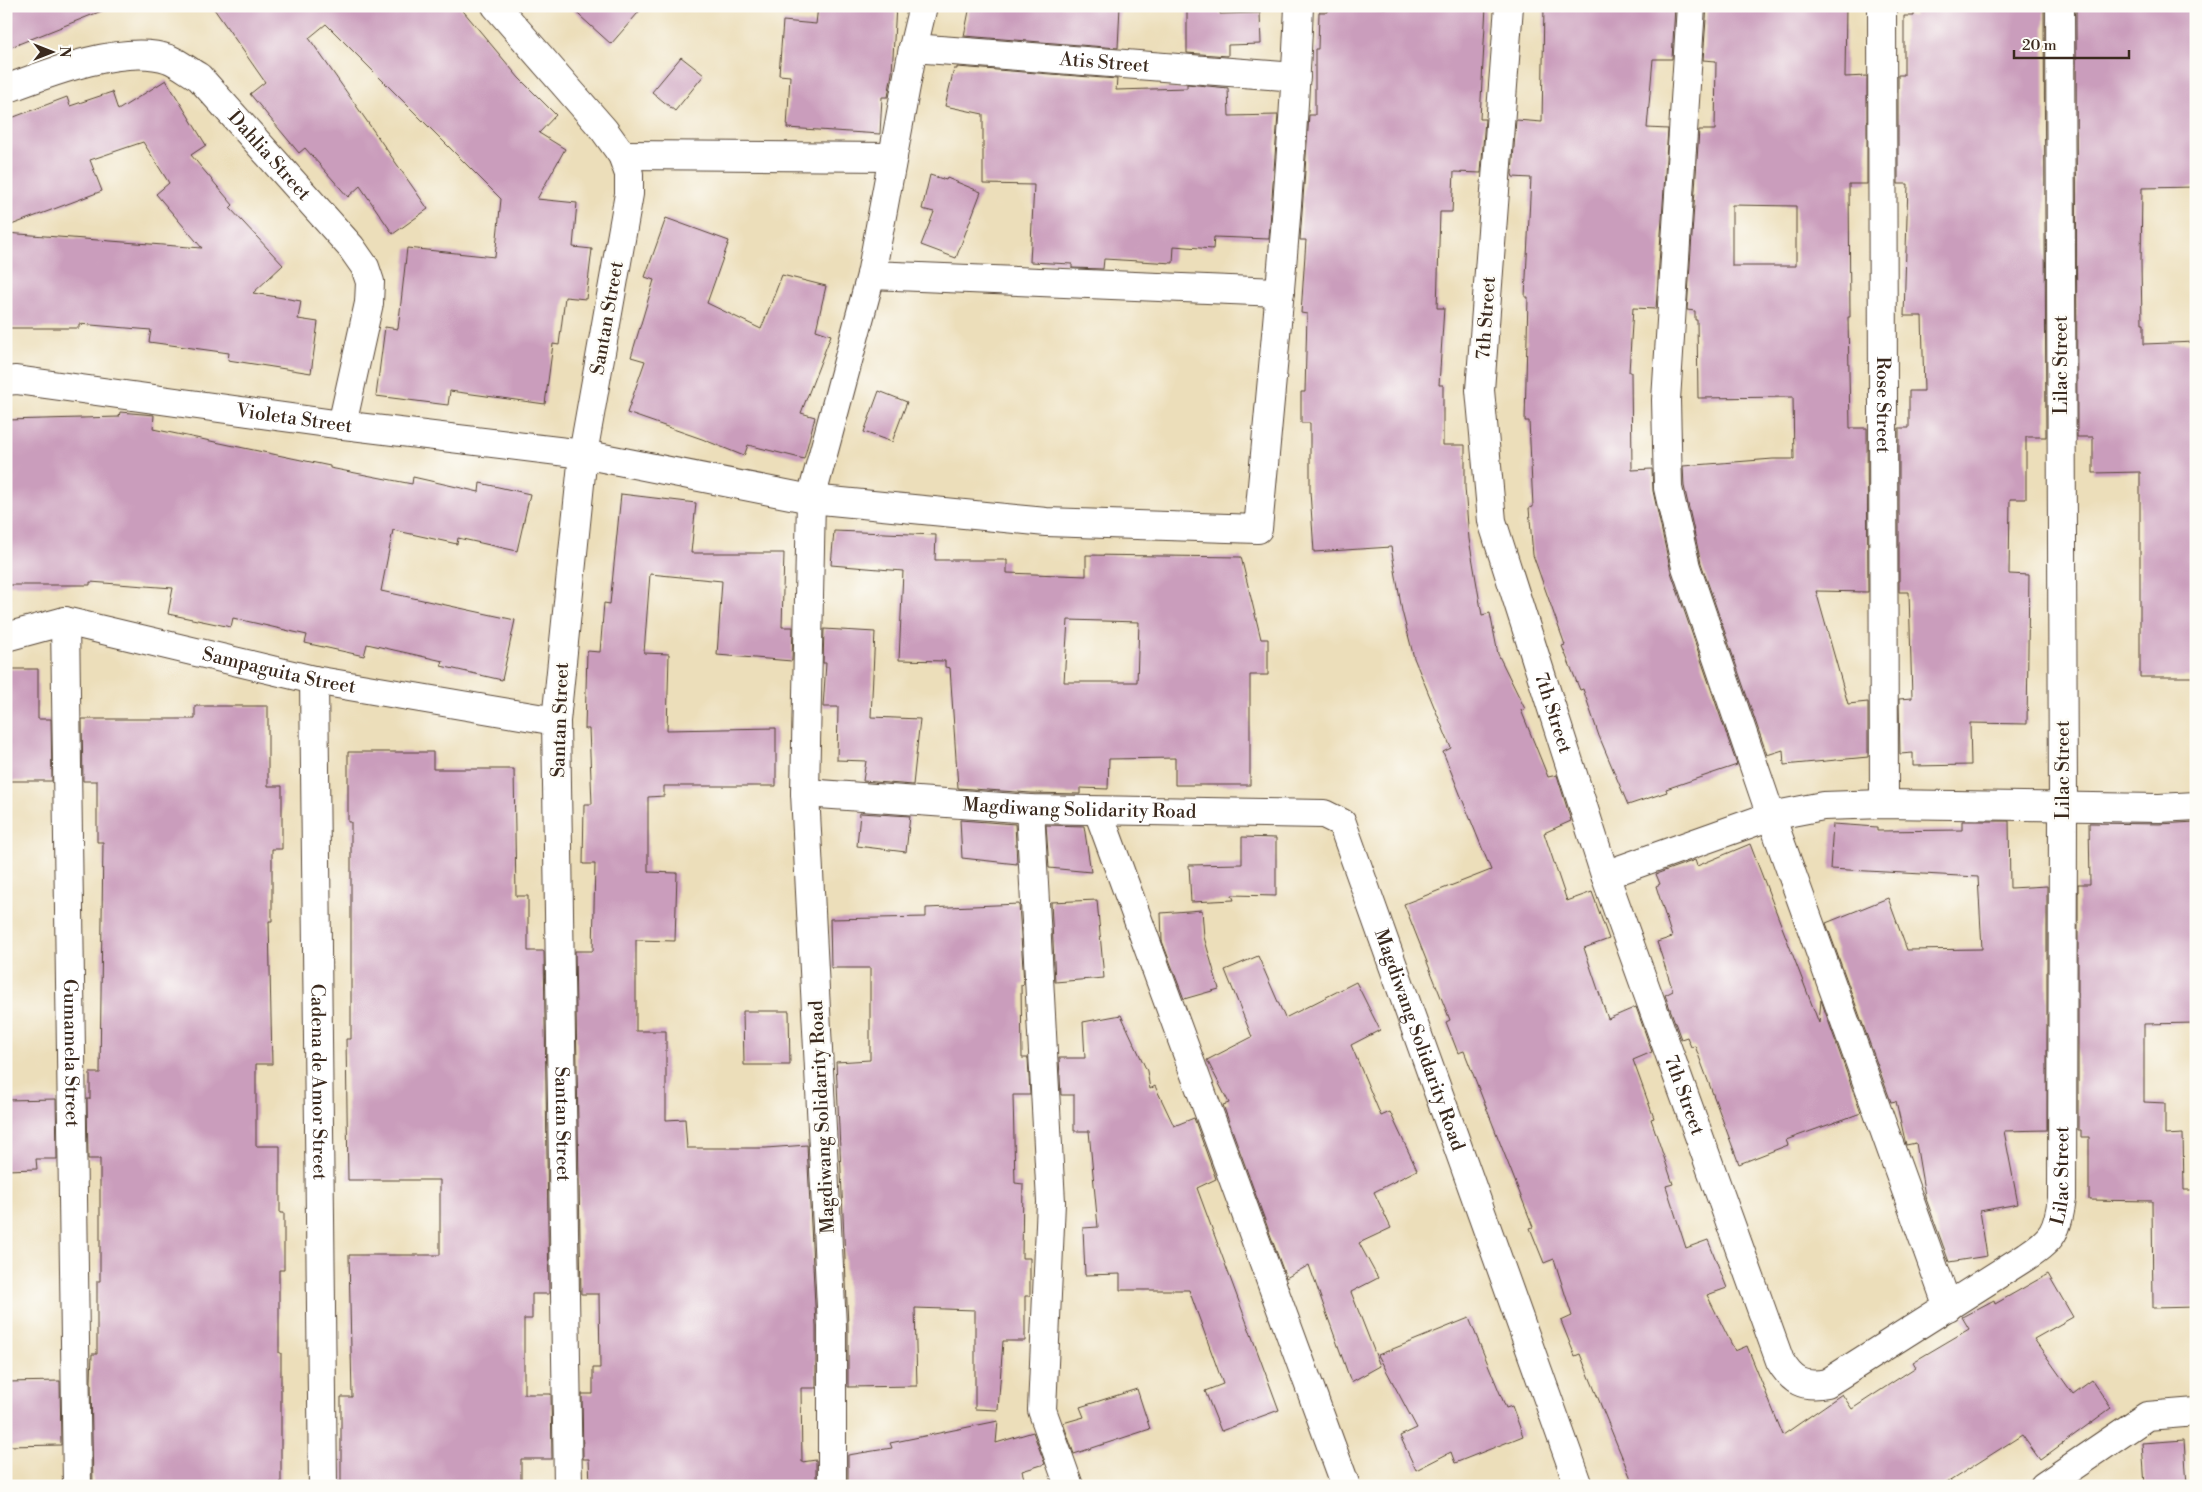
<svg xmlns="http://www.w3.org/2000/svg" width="2202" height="1492" font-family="'Libre Bodoni',serif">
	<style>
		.building { fill: #ca9dbc; fill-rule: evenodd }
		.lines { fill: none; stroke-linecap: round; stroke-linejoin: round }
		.minor-casing { stroke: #564535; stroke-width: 30 }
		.minor { stroke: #fff; stroke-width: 28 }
		.labels { text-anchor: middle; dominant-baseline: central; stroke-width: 5; stroke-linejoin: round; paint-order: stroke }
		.street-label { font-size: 19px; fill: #3b2a1e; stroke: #fdfcf7 }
	</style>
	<rect width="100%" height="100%" fill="#fdfcf7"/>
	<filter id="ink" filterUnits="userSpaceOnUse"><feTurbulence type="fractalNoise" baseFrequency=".02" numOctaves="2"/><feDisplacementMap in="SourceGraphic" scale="10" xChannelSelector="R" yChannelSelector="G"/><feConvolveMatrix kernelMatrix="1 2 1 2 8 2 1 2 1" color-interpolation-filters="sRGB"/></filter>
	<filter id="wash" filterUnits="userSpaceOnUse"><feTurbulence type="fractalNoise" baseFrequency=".0096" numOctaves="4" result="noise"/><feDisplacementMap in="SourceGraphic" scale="20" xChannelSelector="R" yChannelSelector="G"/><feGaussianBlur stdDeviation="1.12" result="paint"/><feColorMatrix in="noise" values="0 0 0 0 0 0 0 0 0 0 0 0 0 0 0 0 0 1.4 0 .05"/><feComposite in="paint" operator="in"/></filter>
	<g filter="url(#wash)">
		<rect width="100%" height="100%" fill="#ecdeba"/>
		<g id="blocks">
			<path class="building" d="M 6,6 L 108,6 L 109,8 L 6,49 Z
				M 212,6 L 459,6 L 519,78 L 556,115 L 539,133 L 565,149 L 537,199 L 577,203 L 573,247 L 592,249 L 586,299 L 565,297 L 559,345 L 553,344 L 545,404 L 450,391 L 448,405 L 376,396 L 385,327 L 398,329 L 407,248 L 495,257 L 501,199 L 326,24 L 309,38 L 428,209 L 393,234 L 360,186 L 348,197 L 305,148 L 299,153 L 250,94 L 265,82 Z
				M 569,6 L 644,6 L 611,44 Z
				M 818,6 L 896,6 L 892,73 L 888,97 L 882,97 L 880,134 L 787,128 L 790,76 L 779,75 L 783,21 L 816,24 Z
				M 970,6 L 1120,6 L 1118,48 L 964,36 Z
				M 1187,6 L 1220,6 L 1220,14 L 1260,13 L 1261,44 L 1228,45 L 1228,56 L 1187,53 Z
				M 1328,6 L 1423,9 L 1423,6 L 1486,6 L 1480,119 L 1485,119 L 1481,173 L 1454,172 L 1452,212 L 1440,212 L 1437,308 L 1444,308 L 1439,385 L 1443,385 L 1443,445 L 1465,445 L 1465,487 L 1469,539 L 1482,615 L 1490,613 L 1498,654 L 1525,709 L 1521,710 L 1548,777 L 1557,775 L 1571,821 L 1544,833 L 1567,901 L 1592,892 L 1609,939 L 1584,948 L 1608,1019 L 1636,1007 L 1652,1052 L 1633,1060 L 1654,1118 L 1651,1119 L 1673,1184 L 1666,1186 L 1686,1248 L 1708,1240 L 1727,1288 L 1707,1295 L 1735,1351 L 1747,1346 L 1783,1435 L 1842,1394 L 1852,1409 L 1916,1367 L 1913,1362 L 1969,1329 L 1962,1317 L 1994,1300 L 1995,1304 L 2048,1274 L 2073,1317 L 2034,1339 L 2073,1394 L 2092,1380 L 2111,1408 L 2040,1460 L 2022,1435 L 1942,1486 L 1634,1486 L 1580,1354 L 1575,1356 L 1561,1321 L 1572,1316 L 1554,1259 L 1544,1263 L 1530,1228 L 1533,1227 L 1464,1051 L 1458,1053 L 1446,1022 L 1450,1020 L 1404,904 L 1491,870 L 1443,752 L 1451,748 L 1414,658 L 1402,611 L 1391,547 L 1314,552 L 1310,491 L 1310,423 L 1301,423 L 1301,392 L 1305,392 L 1307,314 L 1301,313 L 1306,240 L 1300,240 L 1309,115 L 1315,115 L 1315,49 L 1318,49 L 1319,12 L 1328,12 Z
				M 1544,6 L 1675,6 L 1672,59 L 1653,59 L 1647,128 L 1668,129 L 1656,309 L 1633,308 L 1629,372 L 1631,372 L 1632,470 L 1652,469 L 1653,491 L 1671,572 L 1737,765 L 1666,789 L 1667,792 L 1628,805 L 1599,736 L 1583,689 L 1580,690 L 1562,646 L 1565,645 L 1533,555 L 1529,508 L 1533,507 L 1529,421 L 1525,421 L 1528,297 L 1525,297 L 1531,178 L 1513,177 L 1512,174 L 1516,120 L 1542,122 Z
				M 1707,6 L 1846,6 L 1845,77 L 1867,76 L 1867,184 L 1849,184 L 1850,317 L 1848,317 L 1850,428 L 1867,428 L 1868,592 L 1816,591 L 1848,704 L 1868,702 L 1868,757 L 1784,765 L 1783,750 L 1767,755 L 1701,563 L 1684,486 L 1683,466 L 1773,459 L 1794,459 L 1793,397 L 1698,398 L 1697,320 L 1695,320 L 1695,311 L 1687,310 L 1699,130 L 1715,130 L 1716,61 L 1703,60 ZM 1732,205 L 1796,206 L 1796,266 L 1732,266 Z
				M 1914,6 L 2044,6 L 2046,437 L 2026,437 L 2026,499 L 2010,499 L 2009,574 L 2029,575 L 2027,724 L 1970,723 L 1971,765 L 1913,766 L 1913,753 L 1900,754 L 1899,699 L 1912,698 L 1909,592 L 1899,592 L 1899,428 L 1909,428 L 1909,391 L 1924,391 L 1922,316 L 1904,316 L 1908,184 L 1898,184 L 1898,75 L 1904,75 L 1904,16 L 1914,16 Z
				M 2076,6 L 2196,6 L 2196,187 L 2142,188 L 2141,263 L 2142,324 L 2144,324 L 2144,344 L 2196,342 L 2196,676 L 2194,677 L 2140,677 L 2140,472 L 2093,473 L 2093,437 L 2077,437 Z
				M 681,57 L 704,75 L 675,111 L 652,92 Z
				M 957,67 L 1117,79 L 1116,90 L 1187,88 L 1187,84 L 1228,88 L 1229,116 L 1278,115 L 1269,239 L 1214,237 L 1213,249 L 1174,246 L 1173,263 L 1104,259 L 1103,269 L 1072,268 L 1072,264 L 1030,262 L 1034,185 L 983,184 L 983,114 L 945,106 L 954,69 L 957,69 Z
				M 166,80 L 206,145 L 191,155 L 233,205 L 230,208 L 283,265 L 253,293 L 301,301 L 298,319 L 318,322 L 311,373 L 228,360 L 229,353 L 149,342 L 151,330 L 79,324 L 79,328 L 6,328 L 6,233 L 202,248 L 156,194 L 169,183 L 143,142 L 90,160 L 102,191 L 6,227 L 6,120 L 67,97 L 70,106 L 112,92 L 118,110 Z
				M 930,175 L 946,180 L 947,178 L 981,192 L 956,258 L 921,245 L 934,212 L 922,209 Z
				M 666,218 L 729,241 L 707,303 L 761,329 L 782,275 L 826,286 L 816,330 L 831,335 L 801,413 L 815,417 L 804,459 L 748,445 L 744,456 L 702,439 L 627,413 L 645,361 L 631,357 L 654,280 L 645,277 Z
				M 879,391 L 907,402 L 892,442 L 864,432 Z
				M 120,412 L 154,415 L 153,429 L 330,466 L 330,468 L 412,484 L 413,477 L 479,492 L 480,483 L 530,494 L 517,551 L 458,538 L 457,544 L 393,530 L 381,591 L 515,620 L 502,680 L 441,666 L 443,661 L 367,644 L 364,656 L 305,643 L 307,635 L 233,618 L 231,627 L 168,614 L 173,588 L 90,582 L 90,585 L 6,585 L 6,420 L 119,417 Z
				M 621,494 L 696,503 L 691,553 L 784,553 L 782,627 L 793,627 L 792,661 L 717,655 L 722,581 L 650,574 L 644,653 L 669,654 L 667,730 L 776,728 L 776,786 L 664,786 L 664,796 L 648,797 L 648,872 L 677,873 L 675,941 L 636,940 L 636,1031 L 666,1031 L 666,1120 L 685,1119 L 687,1148 L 766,1148 L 807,1145 L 816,1326 L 816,1388 L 801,1388 L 802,1462 L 816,1460 L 816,1486 L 590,1486 L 589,1459 L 583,1459 L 582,1394 L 593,1394 L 593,1368 L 600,1368 L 599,1294 L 581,1294 L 575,951 L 593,951 L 595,864 L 583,864 L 584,804 L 592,804 L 589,729 L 585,729 L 587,651 L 600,652 L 604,603 L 610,604 Z
				M 834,531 L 936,535 L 935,560 L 1007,560 L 1007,573 L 1086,576 L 1086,555 L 1241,557 L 1261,639 L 1268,639 L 1268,675 L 1250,675 L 1250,785 L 1175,785 L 1175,758 L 1109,759 L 1108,789 L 1080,788 L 1080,794 L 1031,793 L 958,788 L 950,668 L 945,667 L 945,661 L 899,660 L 903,571 L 831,565 ZM 1068,620 L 1139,622 L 1137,682 L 1064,682 Z
				M 824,629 L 875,632 L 871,717 L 920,719 L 913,785 L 863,781 L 866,761 L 837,760 L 838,707 L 823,707 L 826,663 L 823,663 Z
				M 6,669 L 38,669 L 38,719 L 51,719 L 52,781 L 6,781 Z
				M 195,706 L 268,706 L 268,786 L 282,786 L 282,849 L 272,849 L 272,921 L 269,921 L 272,1064 L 256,1064 L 256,1146 L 280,1146 L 280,1213 L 284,1213 L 284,1270 L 279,1270 L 279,1353 L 281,1353 L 281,1486 L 93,1486 L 91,1381 L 92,1354 L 97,1354 L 97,1281 L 100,1281 L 100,1159 L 88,1159 L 87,1099 L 90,1099 L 90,1073 L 100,1073 L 103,842 L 97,842 L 97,781 L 83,781 L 82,719 L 195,719 Z
				M 348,752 L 433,752 L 433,769 L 514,769 L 516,896 L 528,896 L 528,951 L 544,951 L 549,1294 L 532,1294 L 532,1319 L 524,1319 L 524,1394 L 551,1394 L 552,1459 L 521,1459 L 521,1486 L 341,1486 L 341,1397 L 352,1397 L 349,1255 L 440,1255 L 440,1180 L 348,1180 L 346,1039 L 351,1039 L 351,822 L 348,822 Z
				M 860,813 L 910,816 L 906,852 L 857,846 Z
				M 960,820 L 1015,824 L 1017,864 L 962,858 Z
				M 1962,821 L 2009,821 L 2010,888 L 2047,886 L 2047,1130 L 2004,1131 L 2018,1204 L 1980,1211 L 1987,1256 L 1949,1262 L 1925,1196 L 1916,1143 L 1906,1145 L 1896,1101 L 1891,1102 L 1826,923 L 1888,898 L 1907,950 L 1982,949 L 1978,877 L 1830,869 L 1833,824 L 1877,827 L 1877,831 L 1962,830 Z
				M 2196,822 L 2196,1023 L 2144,1024 L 2144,1102 L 2165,1103 L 2165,1135 L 2183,1134 L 2184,1190 L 2196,1190 L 2196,1307 L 2153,1308 L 2152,1201 L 2089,1200 L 2089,1137 L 2081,1137 L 2081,1130 L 2078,1130 L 2078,884 L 2090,884 L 2089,823 L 2159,824 Z
				M 1046,825 L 1084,826 L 1091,872 L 1049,868 Z
				M 1242,837 L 1276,838 L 1276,896 L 1232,895 L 1234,900 L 1191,902 L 1189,865 L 1242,864 Z
				M 1750,844 L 1819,1023 L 1821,1000 L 1861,1113 L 1786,1140 L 1788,1145 L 1739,1164 L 1695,1046 L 1691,1047 L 1687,1037 L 1681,1039 L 1665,995 L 1673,991 L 1657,942 L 1672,937 L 1656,886 L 1660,884 L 1656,874 L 1695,860 L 1697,866 Z
				M 1097,900 L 1104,978 L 1055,982 L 1051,902 Z
				M 1019,904 L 1024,984 L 1021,985 L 1022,1058 L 1028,1058 L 1030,1095 L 1013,1095 L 1015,1183 L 1023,1184 L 1022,1258 L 1030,1258 L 1030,1296 L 1025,1296 L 1025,1341 L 1003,1341 L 998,1410 L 975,1409 L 975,1310 L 915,1308 L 917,1386 L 848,1387 L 848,1325 L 836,1062 L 870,1060 L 870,968 L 831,968 L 830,919 L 926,917 L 926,908 Z
				M 1202,910 L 1204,937 L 1219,989 L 1184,999 L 1162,941 L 1161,913 Z
				M 1258,956 L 1285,1018 L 1356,982 L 1380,1030 L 1351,1045 L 1381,1116 L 1390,1112 L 1417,1170 L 1374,1192 L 1391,1228 L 1359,1243 L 1378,1278 L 1351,1292 L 1380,1366 L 1351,1382 L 1309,1265 L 1286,1278 L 1223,1105 L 1229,1103 L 1207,1060 L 1252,1037 L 1225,970 Z
				M 743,1011 L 789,1011 L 790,1065 L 744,1065 Z
				M 1121,1015 L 1147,1071 L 1150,1089 L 1155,1086 L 1174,1126 L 1194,1118 L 1216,1179 L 1197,1188 L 1279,1410 L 1221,1431 L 1205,1391 L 1223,1384 L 1189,1290 L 1120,1290 L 1120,1274 L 1085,1275 L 1083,1228 L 1098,1227 L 1089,1131 L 1074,1131 L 1074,1095 L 1061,1095 L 1059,1058 L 1085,1058 L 1083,1022 Z
				M 56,1099 L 57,1159 L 36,1159 L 37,1169 L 6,1170 L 6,1100 Z
				M 1469,1318 L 1506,1408 L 1512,1406 L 1523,1436 L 1455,1463 L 1451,1452 L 1416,1470 L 1400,1436 L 1417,1428 L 1378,1355 Z
				M 60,1381 L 61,1445 L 6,1446 L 6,1382 Z
				M 1137,1389 L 1150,1429 L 1074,1454 L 1063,1423 L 1084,1417 L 1080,1407 Z
				M 998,1421 L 996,1443 L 1033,1432 L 1045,1464 L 1022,1471 L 1026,1486 L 848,1486 L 848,1455 L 892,1448 L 890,1443 Z
				M 2184,1440 L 2187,1486 L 2145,1486 L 2142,1443 Z"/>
		</g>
	</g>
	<g filter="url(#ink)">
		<use href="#blocks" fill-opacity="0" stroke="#564535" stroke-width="1"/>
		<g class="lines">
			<g class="minor-casing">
				<g id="minor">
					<path id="s1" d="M 496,6 L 604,130 L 622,155 L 629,174 L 629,194 L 583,454 L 556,721 L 568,1486"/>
					<path id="s2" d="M 1509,6 L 1480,390 L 1492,521 L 1605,875 L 1780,1361 C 1792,1381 1803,1388 1827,1383 L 2027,1256 C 2054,1238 2057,1231 2062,1199 L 2063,807 L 2060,6"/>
					<path d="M 1691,6 L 1666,400 L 1668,488 L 1686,567 L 1771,816 L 1948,1307"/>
					<path id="s3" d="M 1882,6 L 1884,804"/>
					<path id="s4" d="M 913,48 L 1296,77"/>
					<path id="s5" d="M 6,89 C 48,73 125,43 169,59 C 179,63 190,72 199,77 L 351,247 L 365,267 L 370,282 L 369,303 L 342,425"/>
					<path d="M 622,155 L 893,157"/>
					<path d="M 871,275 L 1280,292"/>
					<path id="s6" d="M 6,381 L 16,380 L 342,425 L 583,454 L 811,499 L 1046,522 L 1258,529 C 1274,355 1292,181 1299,6"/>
					<path id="s7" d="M 65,621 L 77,1486"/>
					<path id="s8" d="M 6,637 L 65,621 L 314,680 L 556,721"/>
					<path id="s9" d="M 314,680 L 323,1486"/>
					<path id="s10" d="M 805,793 L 1030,809 L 1324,814 L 1342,823 L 1579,1486"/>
					<path d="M 1030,809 L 1051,1202 L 1042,1410 L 1069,1486"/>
					<path d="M 1098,811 L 1346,1486"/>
					<path d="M 1605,875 L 1771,816 L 1823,806 L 1884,804 L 2159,808 L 2196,806"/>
					<path d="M 832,1486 L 832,1326 L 805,793 L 811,499 L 871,275 L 913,48 L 923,6"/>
					<path d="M 2044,1486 L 2147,1416 L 2196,1412"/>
				</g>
			</g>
			<use href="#minor" class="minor"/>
		</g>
	</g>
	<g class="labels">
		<g class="street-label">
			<text stroke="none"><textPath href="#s4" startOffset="192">Atis Street</textPath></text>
			<text stroke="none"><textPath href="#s5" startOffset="309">Dahlia Street</textPath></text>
			<text transform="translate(607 318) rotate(-80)">Santan Street</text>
			<text transform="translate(1486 318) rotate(-86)">7th Street</text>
			<text transform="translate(2061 365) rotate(-90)">Lilac Street</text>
			<text stroke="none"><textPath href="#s3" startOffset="399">Rose Street</textPath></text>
			<text stroke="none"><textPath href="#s6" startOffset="291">Violeta Street</textPath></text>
			<text stroke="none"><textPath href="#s8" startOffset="281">Sampaguita Street</textPath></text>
			<text stroke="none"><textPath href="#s2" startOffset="718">7th Street</textPath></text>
			<text transform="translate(560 720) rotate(-88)">Santan Street</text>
			<text transform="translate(2063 770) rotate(-90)">Lilac Street</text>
			<text stroke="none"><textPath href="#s10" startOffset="275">Magdiwang Solidarity Road</textPath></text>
			<text stroke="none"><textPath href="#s10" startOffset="770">Magdiwang Solidarity Road</textPath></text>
			<text stroke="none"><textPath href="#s7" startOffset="432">Gumamela Street</textPath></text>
			<text stroke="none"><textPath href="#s9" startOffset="402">Cadena de Amor Street</textPath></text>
			<text stroke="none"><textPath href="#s2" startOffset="1122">7th Street</textPath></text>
			<text transform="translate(822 1117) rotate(-93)">Magdiwang Solidarity Road</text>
			<text stroke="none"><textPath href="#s1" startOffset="1171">Santan Street</textPath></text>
			<text stroke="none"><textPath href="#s2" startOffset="1792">Lilac Street</textPath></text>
		</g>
	</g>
	<rect width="2202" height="1492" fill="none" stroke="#fdfcf7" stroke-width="25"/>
	<g transform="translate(52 52) rotate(90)" stroke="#fdfcf7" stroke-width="4" paint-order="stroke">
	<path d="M0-4L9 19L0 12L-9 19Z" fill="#3b2a1e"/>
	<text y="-8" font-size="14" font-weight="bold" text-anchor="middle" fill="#3b2a1e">N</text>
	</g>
	<path d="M2014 50v8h115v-8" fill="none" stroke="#3b2a1e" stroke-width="2.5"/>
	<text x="2022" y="50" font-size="15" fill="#3b2a1e" stroke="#fdfcf7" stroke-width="4" paint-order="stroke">20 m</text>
</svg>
